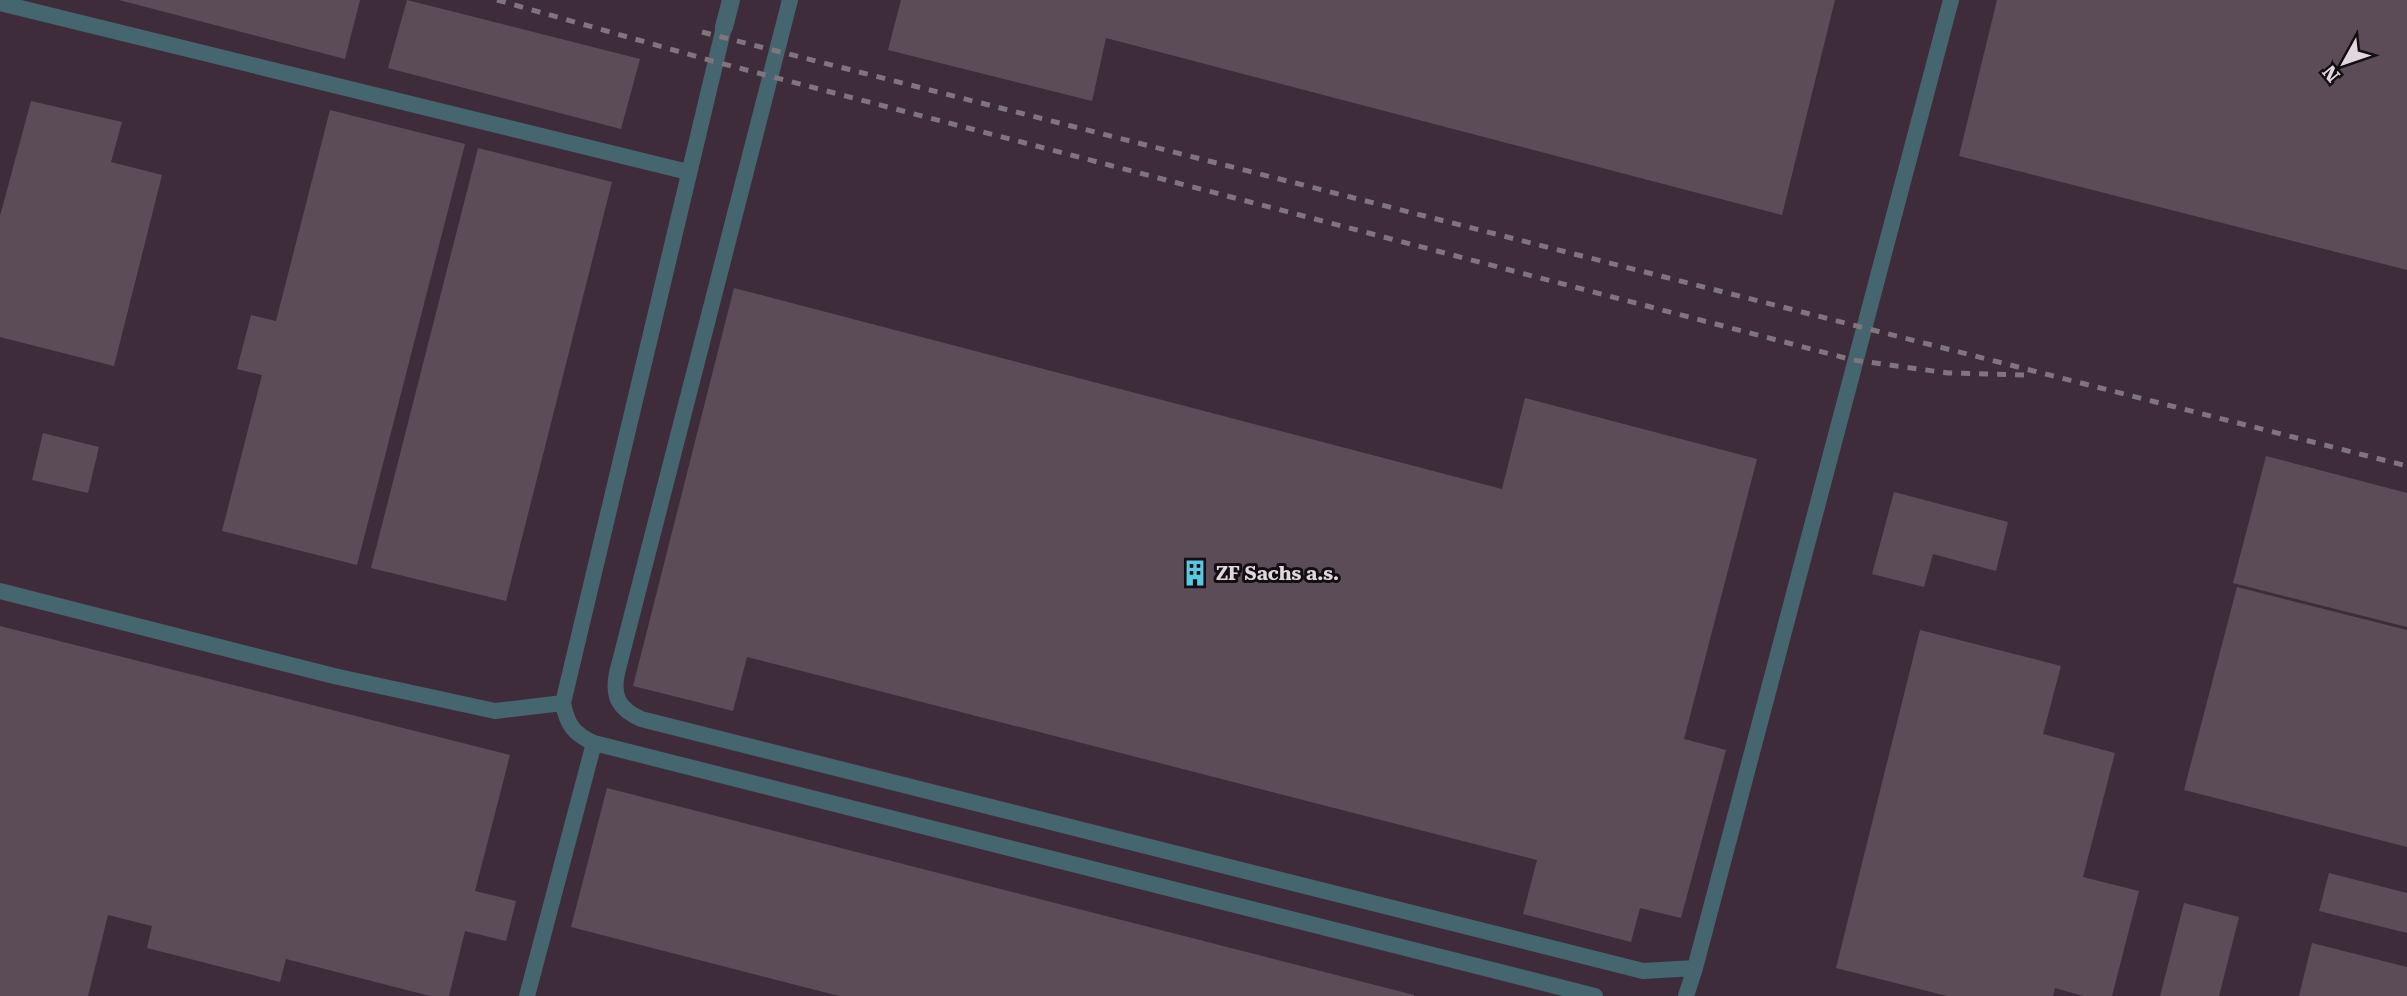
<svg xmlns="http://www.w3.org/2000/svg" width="2407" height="996" font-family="'Roboto Serif',serif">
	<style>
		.built { fill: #3f2c3b }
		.building { fill: #5c4c58 }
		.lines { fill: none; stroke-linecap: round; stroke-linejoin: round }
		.service { stroke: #45666e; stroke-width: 16 }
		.minor { stroke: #45666e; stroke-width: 18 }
		.rail { stroke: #80757d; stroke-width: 5; stroke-dasharray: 9 9; stroke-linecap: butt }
		.labels { text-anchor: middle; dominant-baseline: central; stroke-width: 6; stroke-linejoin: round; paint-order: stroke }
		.poi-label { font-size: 19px; font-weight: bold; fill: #e1d8df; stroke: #140e12; text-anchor: start }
	</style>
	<rect width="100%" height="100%" fill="#30222c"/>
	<path class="built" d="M 0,0 L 2407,0 L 2407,996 L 0,996 Z"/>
	<path class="building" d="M 119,0 L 360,0 L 345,59 Z
		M 407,0 L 640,59 L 621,129 L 388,68 Z
		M 901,0 L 1835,0 L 1782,215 L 1106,38 L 1092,101 L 888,50 Z
		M 1997,0 L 2407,0 L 2407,270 L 1959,156 Z
		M 31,101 L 122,122 L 111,162 L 162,175 L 114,366 L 0,337 L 0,216 Z
		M 330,110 L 465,144 L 357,565 L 222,531 L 262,375 L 237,369 L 251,315 L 276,321 Z
		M 478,148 L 612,182 L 506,601 L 371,568 Z
		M 734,288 L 1502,489 L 1525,398 L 1757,459 L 1684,739 L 1726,750 L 1681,918 L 1640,908 L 1631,942 L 1523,914 L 1537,860 L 747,657 L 733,711 L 633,686 Z
		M 43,433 L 99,447 L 88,493 L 32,480 Z
		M 2266,456 L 2407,493 L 2407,627 L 2233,583 Z
		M 1894,492 L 2008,522 L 1996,571 L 1933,554 L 1924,587 L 1872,574 Z
		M 2237,587 L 2407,630 L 2407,847 L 2184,790 Z
		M 0,626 L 510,755 L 475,891 L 516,901 L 506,941 L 465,931 L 449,996 L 430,996 L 286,959 L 280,982 L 147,948 L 152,926 L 108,915 L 88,996 L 0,996 Z
		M 1920,630 L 2061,666 L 2043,734 L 2115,753 L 2083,877 L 2139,891 L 2112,996 L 2083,996 L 2055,988 L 2053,996 L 1947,996 L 1836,968 Z
		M 607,788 L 1414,995 L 1414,996 L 839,996 L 571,927 Z
		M 2329,873 L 2407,893 L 2407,933 L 2319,911 Z
		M 2184,903 L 2239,917 L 2219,996 L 2160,996 Z
		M 2312,943 L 2407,967 L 2407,996 L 2299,996 Z"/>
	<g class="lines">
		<path class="service" d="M 790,0 L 617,673 C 612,697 619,709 641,719 L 1643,971 L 1695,968 L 1951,0
			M 0,3 L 688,172
			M 724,27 L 563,703 C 567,725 574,734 594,743 L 1595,996
			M 0,591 L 334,676 L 495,711 L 563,703
			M 527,996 L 594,743
			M 1686,996 L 1695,968"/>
		<path class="minor" d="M 724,27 L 731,0"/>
		<path class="rail" d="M 497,0 L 716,62 L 1853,360 L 1948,373 L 2024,375
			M 702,32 L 2407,466"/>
	</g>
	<defs>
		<g id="building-bare" transform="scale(2.1)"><path d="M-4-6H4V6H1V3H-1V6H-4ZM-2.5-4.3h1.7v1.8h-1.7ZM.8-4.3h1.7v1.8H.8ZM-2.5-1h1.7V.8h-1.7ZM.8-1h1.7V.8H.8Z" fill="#57c9e2" stroke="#140e12" stroke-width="2.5" paint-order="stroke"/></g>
	</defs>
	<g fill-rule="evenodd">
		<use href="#building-bare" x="1195" y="573"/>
	</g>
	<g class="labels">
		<g class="poi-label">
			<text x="1216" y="573">ZF Sachs a.s.</text>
		</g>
	</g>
	<g transform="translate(2344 63) rotate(230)" stroke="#140e12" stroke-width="5" paint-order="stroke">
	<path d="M0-5L12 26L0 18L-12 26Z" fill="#e1d8df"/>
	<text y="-10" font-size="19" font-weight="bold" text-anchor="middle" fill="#e1d8df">N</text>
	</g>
</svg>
